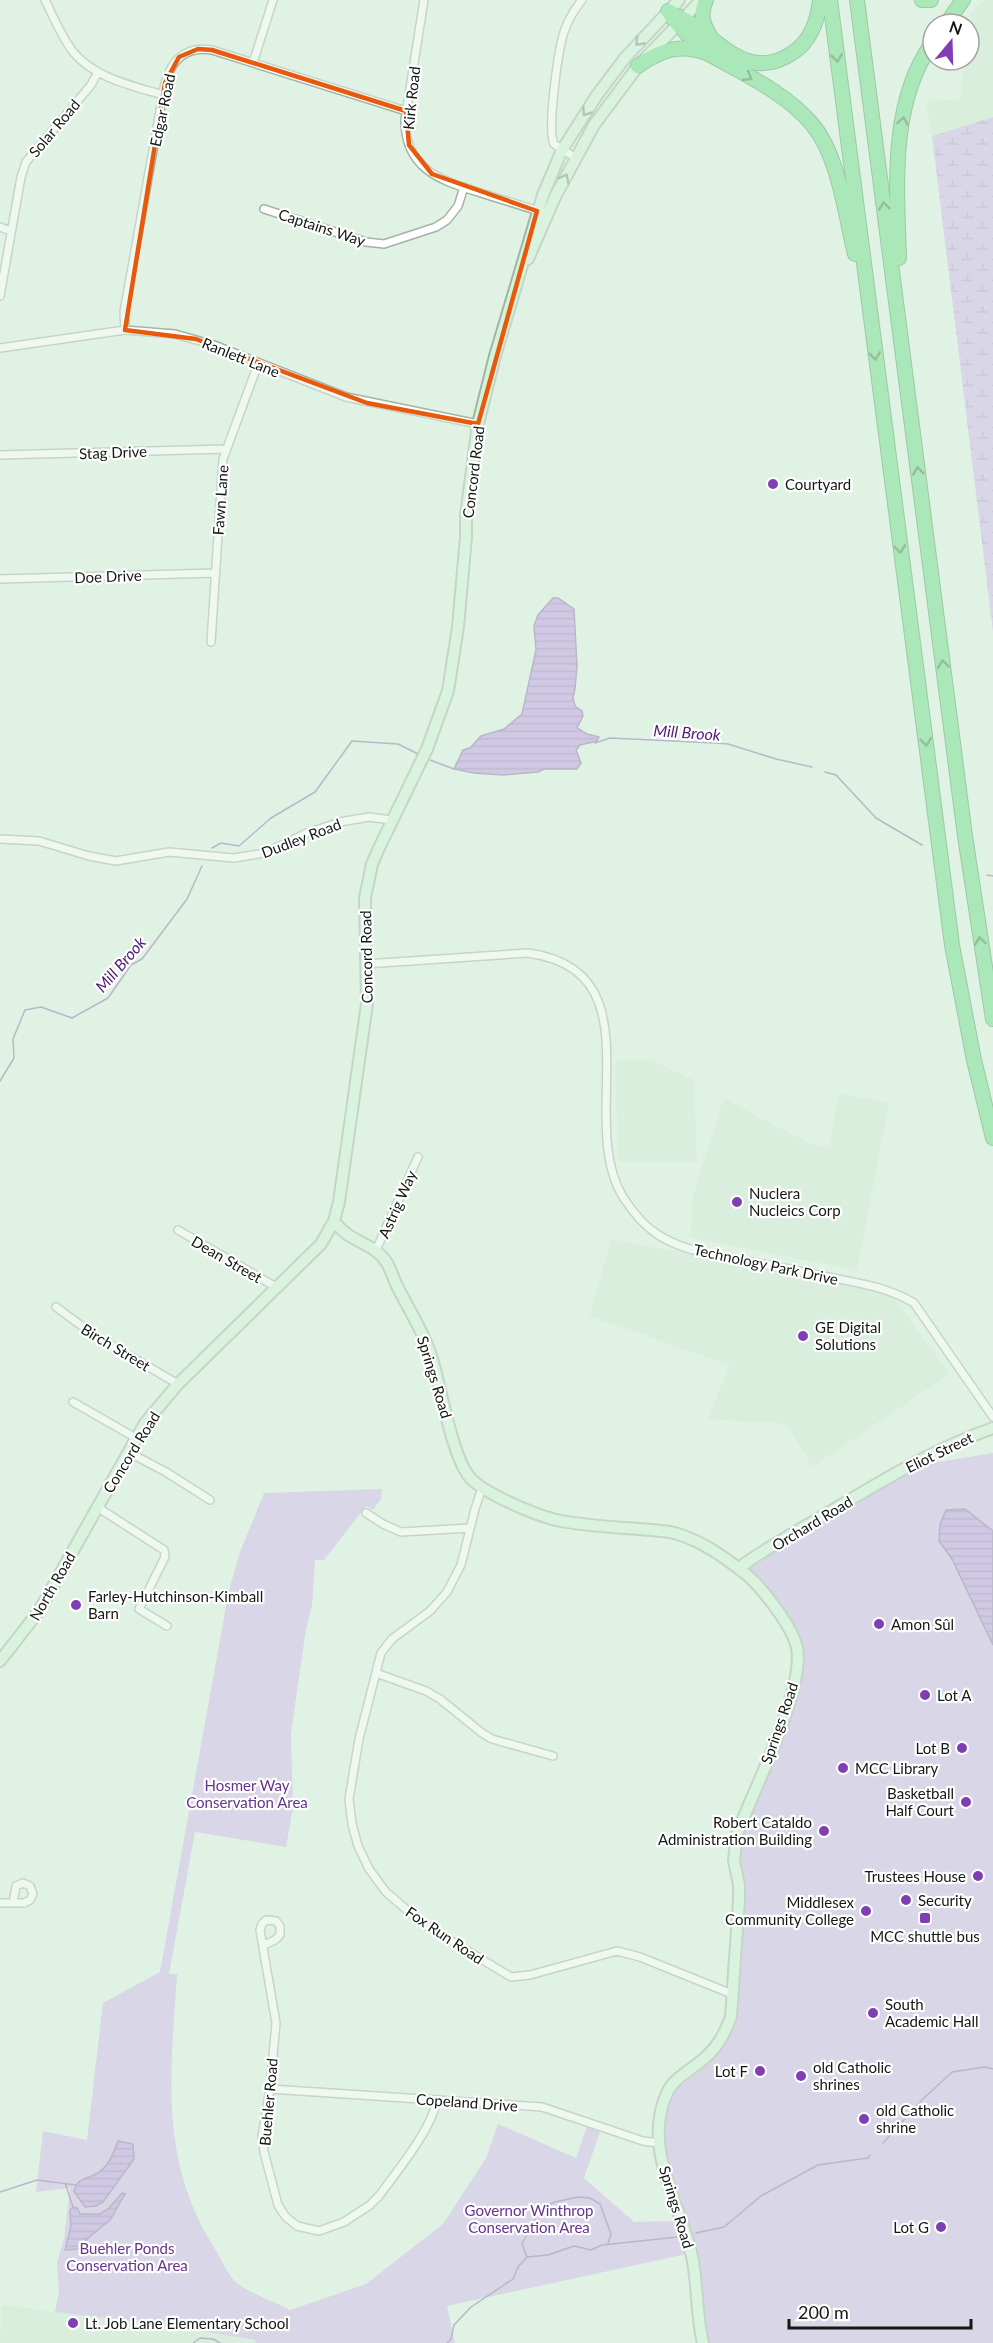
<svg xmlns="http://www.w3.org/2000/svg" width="993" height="2343" font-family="Lato,sans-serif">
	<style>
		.built { fill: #d1e9d5 }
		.wetland { fill: url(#wetland-marsh) }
		.park { fill: #d0b3ee }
		.water { fill: url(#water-rules); stroke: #8970a6; stroke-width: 1.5 }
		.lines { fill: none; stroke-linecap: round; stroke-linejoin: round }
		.stream { stroke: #8970a6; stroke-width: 1.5 }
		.street-casing { stroke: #a3b3a5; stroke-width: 10 }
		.secondary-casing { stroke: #a3b3a5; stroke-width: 14 }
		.highway-casing { stroke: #4a975d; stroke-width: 16 }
		.street { stroke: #fff; stroke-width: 7 }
		.secondary { stroke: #d2f4da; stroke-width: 10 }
		.highway { stroke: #68db85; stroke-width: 14 }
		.oneway { stroke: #7c9181 }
		.oneway2 { stroke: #3e7a4c }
		.marked { fill: none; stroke: #e8590c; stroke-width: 4.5; stroke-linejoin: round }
		.poi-dot { fill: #7f3fb3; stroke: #fff; stroke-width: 2 }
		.labels { text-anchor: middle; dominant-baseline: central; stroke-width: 4.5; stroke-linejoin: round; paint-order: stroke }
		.street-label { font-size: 15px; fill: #131914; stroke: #fff }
		.poi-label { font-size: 15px; fill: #131914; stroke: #fff; text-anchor: start }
		.park-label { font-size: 15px; fill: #663390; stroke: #fff }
		.water-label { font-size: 16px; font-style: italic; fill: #501a77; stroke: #fff }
	</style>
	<defs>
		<pattern id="wetland-marsh" width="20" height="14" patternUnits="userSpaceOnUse" patternTransform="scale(1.5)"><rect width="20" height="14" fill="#d0b3ee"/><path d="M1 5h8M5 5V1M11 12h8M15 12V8" fill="none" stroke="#b299cb"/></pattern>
		<pattern id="water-rules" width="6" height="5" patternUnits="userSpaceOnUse" patternTransform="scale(1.5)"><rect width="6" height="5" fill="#bc95e5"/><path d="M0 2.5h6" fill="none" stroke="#9879b8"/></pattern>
	</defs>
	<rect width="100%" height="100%" fill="#e0f2e3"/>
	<path class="built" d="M 984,0 L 993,0 L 993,117 L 932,136 L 926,101 L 960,99 L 965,60 L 969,60 L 971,12 Z
		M 615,1060 L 651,1060 L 694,1080 L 697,1162 L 618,1161 Z
		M 839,1093 L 889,1103 L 857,1270 L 691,1238 L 692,1200 L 721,1106 L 725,1099 L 809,1143 L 829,1147 Z
		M 611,1239 L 891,1294 L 950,1374 L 812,1467 L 787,1424 L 708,1419 L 729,1365 L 590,1316 Z
		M 2,2305 L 162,2325 L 255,2341 L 256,2343 L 0,2343 Z"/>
	<path class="wetland" d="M 993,117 L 993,632 L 932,136 Z"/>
	<path class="park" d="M 993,1453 L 993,2343 L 703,2343 L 692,2259 L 659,2143 L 668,2089 L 724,2033 L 736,1952 L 735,1849 L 796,1681 L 794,1639 L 739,1568 L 914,1466 Z
		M 382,1489 L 381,1499 L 373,1510 L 366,1506 L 324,1560 L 315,1560 L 312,1606 L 306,1629 L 291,1733 L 293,1808 L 286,1847 L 195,1832 L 169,1974 L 177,1974 C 171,2074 158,2159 215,2249 C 221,2259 228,2276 237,2283 C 247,2292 277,2303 290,2310 L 366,2284 L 443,2224 L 486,2158 L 498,2124 L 576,2158 L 587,2127 L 600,2132 L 584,2178 L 634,2222 L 676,2221 L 687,2254 L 447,2306 L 455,2343 L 256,2343 L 255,2340 L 162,2325 L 55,2312 L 59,2291 L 57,2263 L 64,2239 L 70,2188 L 36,2192 L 43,2131 L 87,2140 L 103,2003 L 160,1972 L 229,1590 L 240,1552 L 264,1493 Z"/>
	<path class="water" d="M 553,598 L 558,598 L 574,609 L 577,666 L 575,689 L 573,698 L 575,706 L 582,711 L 583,716 L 577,728 L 587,734 L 599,737 L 597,741 L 580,745 L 576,750 L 581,763 L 577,769 L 544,769 L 538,772 L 503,775 L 474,773 L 454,769 L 463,750 L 470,748 L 481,736 L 504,729 L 522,714 L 536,650 L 534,626 L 538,615 Z
		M 965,1509 L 993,1531 L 993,1645 L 952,1559 L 939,1541 L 940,1525 L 946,1510 Z
		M 118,2141 L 133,2144 L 134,2159 L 103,2202 L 96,2206 L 85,2207 L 74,2191 C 78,2177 86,2180 96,2174 C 108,2168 114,2152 118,2141 Z
		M 122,2193 L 125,2194 L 110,2220 L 88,2238 L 79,2249 L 65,2250 L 71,2226 L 70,2210 L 73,2207 L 77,2208 L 80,2214 L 100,2214 L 108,2209 Z"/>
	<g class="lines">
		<path class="stream" d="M 595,743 L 610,738 L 715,743 L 728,744 L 776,759 L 812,767
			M 430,760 L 454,769
			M 825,772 L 836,775 L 876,818 L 922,845
			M 212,848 L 221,843 L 239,846 L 271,818 L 315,792 L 352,741 L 398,744 L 418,754
			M 987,875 L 993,876
			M 0,1081 L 14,1058 L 13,1039 L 25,1010 L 41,1007 L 72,1018 L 108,998 L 131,965 L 142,959 L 187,899 L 202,866
			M 883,2143 L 922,2100 L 952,2072 L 985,2067 L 993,2069
			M 65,2183 L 73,2207
			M 0,2192 L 37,2180 L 76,2185
			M 696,2233 L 724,2227 L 761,2196 L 818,2165 L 868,2158 L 870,2155
			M 527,2257 L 522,2244 L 542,2207 L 555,2202 L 578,2197 L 590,2198 L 600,2204 L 611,2234 L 608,2243
			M 193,2343 L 200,2338 L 213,2339 L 220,2343
			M 447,2343 L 451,2339 L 454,2325 L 471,2307 L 513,2279 L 518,2267 L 527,2257 L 548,2255 L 574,2246 L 591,2250 L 602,2245 L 678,2237"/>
		<g class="street-casing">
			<path id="street" d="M 45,0 C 54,18 62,38 74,53 C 95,78 133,86 163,95
				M 424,0 L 405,120 C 405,168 439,180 478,192 C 499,199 521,205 541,212
				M 253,63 L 273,0
				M 576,158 L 554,144 C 547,130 558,50 564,32 C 568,20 574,10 582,0
				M 264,209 L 366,242 L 384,244 L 436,227 L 447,220 L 458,206 L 464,187
				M 0,227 L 11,231
				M 0,296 L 21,177 L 26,162 L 91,85 L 98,72
				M 125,330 L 124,312 L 165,83 C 172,59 186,46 212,50 L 406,111
				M 0,348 L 125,330 L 175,334 L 214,345 L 346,397 L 478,424
				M 0,455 L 225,449
				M 0,579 L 216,573
				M 211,642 L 223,459 L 258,364
				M 0,839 L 39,841 L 89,856 L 116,861 L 169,852 L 234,858 L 265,853 L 307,833 L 340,822 L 369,817 L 391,820
				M 366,964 L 528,953 C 659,971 575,1119 623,1197 C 632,1211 643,1225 657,1234 C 679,1249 708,1254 734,1259 C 766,1264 797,1271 828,1277 C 859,1283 887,1287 914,1303 L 993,1417
				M 178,1230 L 276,1287
				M 376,1250 L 418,1157
				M 56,1307 L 94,1335 L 178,1384
				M 73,1402 L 136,1438
				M 128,1452 L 166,1472 L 210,1500
				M 482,1488 L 475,1509 L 461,1565 L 447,1592 L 430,1611 L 392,1639 L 381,1653 L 359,1739 L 349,1799 L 352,1824 L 358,1846 L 369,1869 L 386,1892 L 423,1924 L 511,1977 L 530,1975 L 617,1951 L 640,1957 L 732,1994
				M 97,1507 L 164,1550 L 165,1557 L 139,1609 L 167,1626
				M 366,1513 L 383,1524 L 401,1532 L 470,1528
				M 376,1673 L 426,1691 L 440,1699 L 482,1733 L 492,1739 L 553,1756
				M 0,1903 L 24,1903 L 30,1900 L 33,1894 L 30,1886 L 23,1883 L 16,1886 L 13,1903
				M 264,1945 L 275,1940 L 280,1935 L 280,1926 L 276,1921 L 266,1920 L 262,1924 L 260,1930 L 276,2023 L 270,2089 L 262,2136 L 264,2152 L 278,2205 L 285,2216 L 297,2226 L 319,2231 L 344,2222 L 370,2205 L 379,2196 C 395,2174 435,2125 436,2100
				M 270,2089 L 542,2107 L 643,2141 L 659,2143"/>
		</g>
		<g class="secondary-casing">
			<path id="secondary" d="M 528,259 L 555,197 L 594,125 L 638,66 L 701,0
				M 334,1221 C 349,1243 374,1242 387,1263 C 391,1270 394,1280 398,1288 C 411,1313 427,1338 434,1366 C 442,1394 452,1453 468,1475 C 479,1492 536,1515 556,1520 C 594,1528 632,1527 670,1532 C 697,1538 720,1554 742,1571 C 759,1583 793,1627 797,1648 C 805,1690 753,1791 737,1834 L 734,1861 L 739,1885 L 739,1900 L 731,2017 C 725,2032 719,2045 707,2056 C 695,2068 674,2077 667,2093 C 642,2148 680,2203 692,2256 C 698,2285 696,2315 703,2343
				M 739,1568 C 768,1546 802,1529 833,1510 C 885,1479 936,1448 993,1428
				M 0,1661 L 39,1611 L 145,1423 L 178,1384 L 321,1244 L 334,1221 L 339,1202 L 367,1004 L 365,898 L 372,864 L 379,848 L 427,749 L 448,691 L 458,627 L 466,537 L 466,515 L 478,424 L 495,356 L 543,195 L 562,150 L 597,95 L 625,58 L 679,0"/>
		</g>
		<g class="highway-casing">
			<path id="highway" d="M 706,0 C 700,15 702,22 710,36
				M 830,0 L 952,945 L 974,1060 L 993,1138
				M 857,0 L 965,836 L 993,1019
				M 922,0 L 931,0
				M 668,11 C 678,16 688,21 696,27 C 728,50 753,80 794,52 C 811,40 818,19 820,0
				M 671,16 L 686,33 L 706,51
				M 946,24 L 963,0
				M 638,66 C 662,49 682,43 709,54 C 744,74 786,93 812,124 C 839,156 845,214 855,254
				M 899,258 C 897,187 889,103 933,42"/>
		</g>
		<use href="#street" class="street"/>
		<use href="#secondary" class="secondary"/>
		<use href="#highway" class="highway"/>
	</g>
	<defs><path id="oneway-chevron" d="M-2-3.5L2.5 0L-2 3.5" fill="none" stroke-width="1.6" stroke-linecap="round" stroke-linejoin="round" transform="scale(1.5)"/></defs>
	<g class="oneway">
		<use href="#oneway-chevron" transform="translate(639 42) rotate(132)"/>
		<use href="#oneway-chevron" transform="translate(586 112) rotate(123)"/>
		<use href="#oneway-chevron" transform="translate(565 178) rotate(-62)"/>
	</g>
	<g class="oneway2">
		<use href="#oneway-chevron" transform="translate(837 58) rotate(83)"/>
		<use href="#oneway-chevron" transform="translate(748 77) rotate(31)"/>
		<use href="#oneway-chevron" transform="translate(903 121) rotate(-81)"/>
		<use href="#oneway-chevron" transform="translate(884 206) rotate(-97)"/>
		<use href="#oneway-chevron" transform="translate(875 356) rotate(83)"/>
		<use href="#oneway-chevron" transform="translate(918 471) rotate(-97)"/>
		<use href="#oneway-chevron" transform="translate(900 549) rotate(83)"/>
		<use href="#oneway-chevron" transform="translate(943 664) rotate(-97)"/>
		<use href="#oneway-chevron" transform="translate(926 742) rotate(83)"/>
		<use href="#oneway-chevron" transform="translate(980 941) rotate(-98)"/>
	</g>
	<path d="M0 0H993V2343H0ZM 198,49 L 212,50 L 406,111 L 409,145 L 432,174 L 537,211 L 478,424 L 367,403 L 196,339 L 125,330 L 165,83 L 179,57 Z" fill="#e0f2e3" fill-opacity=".55" fill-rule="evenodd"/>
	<path class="marked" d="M 198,49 L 212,50 L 406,111 L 409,145 L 432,174 L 537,211 L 478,424 L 367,403 L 196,339 L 125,330 L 165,83 L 179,57 Z"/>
	<g class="poi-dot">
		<circle cx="773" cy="484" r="6"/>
		<circle cx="737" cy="1202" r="6"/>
		<circle cx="803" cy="1336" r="6"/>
		<circle cx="76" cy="1605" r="6"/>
		<circle cx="879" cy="1624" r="6"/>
		<circle cx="925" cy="1695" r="6"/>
		<circle cx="962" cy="1748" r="6"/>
		<circle cx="843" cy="1768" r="6"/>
		<circle cx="966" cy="1802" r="6"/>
		<circle cx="824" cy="1831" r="6"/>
		<circle cx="978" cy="1876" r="6"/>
		<circle cx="906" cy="1900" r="6"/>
		<circle cx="866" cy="1911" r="6"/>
		<rect x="919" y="1912" width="12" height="12" rx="3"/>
		<circle cx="873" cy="2013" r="6"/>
		<circle cx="760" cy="2071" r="6"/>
		<circle cx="801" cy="2076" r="6"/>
		<circle cx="864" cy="2119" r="6"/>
		<circle cx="941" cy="2227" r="6"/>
		<circle cx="73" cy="2323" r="6"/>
	</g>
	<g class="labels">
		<g class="street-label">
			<text transform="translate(411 98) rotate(-84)">Kirk Road</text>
			<text transform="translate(162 110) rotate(-78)">Edgar Road</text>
			<text transform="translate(54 128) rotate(-50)">Solar Road</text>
			<text transform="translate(322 227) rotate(18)">Captains Way</text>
			<text transform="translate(241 357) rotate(22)">Ranlett Lane</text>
			<text transform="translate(113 452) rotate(-2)">Stag Drive</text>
			<text transform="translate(473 472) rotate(-83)">Concord Road</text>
			<text transform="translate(220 500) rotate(-86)">Fawn Lane</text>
			<text transform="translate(108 576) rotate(-2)">Doe Drive</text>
			<text transform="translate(301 838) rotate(-21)">Dudley Road</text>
			<text transform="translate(366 957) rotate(-91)">Concord Road</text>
			<text transform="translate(397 1204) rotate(-66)">Astrig Way</text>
			<text transform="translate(227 1259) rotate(30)">Dean Street</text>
			<text transform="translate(766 1264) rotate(12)">Technology Park Drive</text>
			<text transform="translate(116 1347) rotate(31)">Birch Street</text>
			<text transform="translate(435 1377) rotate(73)">Springs Road</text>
			<text transform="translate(131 1452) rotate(-58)">Concord Road</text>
			<text transform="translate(939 1452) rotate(-26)">Eliot Street</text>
			<text transform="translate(812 1523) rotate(-31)">Orchard Road</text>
			<text transform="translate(52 1586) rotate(-60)">North Road</text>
			<text transform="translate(779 1723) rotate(-71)">Springs Road</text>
			<text transform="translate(445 1935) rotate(34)">Fox Run Road</text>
			<text transform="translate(268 2102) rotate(-85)">Buehler Road</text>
			<text transform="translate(467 2102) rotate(4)">Copeland Drive</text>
			<text transform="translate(677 2207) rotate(73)">Springs Road</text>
		</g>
		<g class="poi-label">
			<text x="785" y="484">Courtyard</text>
			<text x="749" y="1193">Nuclera<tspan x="749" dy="17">Nucleics Corp</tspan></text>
			<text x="815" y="1327">GE Digital<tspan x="815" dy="17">Solutions</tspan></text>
			<text x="88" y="1596">Farley-Hutchinson-Kimball<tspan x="88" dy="17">Barn</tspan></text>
			<text x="891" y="1624">Amon Sûl</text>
			<text x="937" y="1695">Lot A</text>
			<text x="950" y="1748" text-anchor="end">Lot B</text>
			<text x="855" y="1768">MCC Library</text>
			<text x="954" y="1793" text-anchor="end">Basketball<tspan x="954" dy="17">Half Court</tspan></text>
			<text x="812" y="1822" text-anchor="end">Robert Cataldo<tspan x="812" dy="17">Administration Building</tspan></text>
			<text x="966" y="1876" text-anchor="end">Trustees House</text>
			<text x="918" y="1900">Security</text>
			<text x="854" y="1902" text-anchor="end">Middlesex<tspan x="854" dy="17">Community College</tspan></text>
			<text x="925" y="1936" text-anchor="middle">MCC shuttle bus</text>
			<text x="885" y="2004">South<tspan x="885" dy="17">Academic Hall</tspan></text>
			<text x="813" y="2067">old Catholic<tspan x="813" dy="17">shrines</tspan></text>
			<text x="748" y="2071" text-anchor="end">Lot F</text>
			<text x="876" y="2110">old Catholic<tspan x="876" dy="17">shrine</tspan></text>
			<text x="929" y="2227" text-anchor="end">Lot G</text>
			<text x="85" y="2323">Lt. Job Lane Elementary School</text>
		</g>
		<g class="park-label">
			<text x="247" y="1785">Hosmer Way<tspan x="247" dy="17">Conservation Area</tspan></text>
			<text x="529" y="2210">Governor Winthrop<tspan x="529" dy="17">Conservation Area</tspan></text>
			<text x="127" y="2248">Buehler Ponds<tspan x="127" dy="17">Conservation Area</tspan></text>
		</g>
		<g class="water-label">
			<text transform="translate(687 732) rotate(4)">Mill Brook</text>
			<text transform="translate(120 964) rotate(-49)">Mill Brook</text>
		</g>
	</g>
	<g transform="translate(951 42) rotate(19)"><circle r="28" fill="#ffffff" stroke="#a1a3a1" stroke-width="1.5"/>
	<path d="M0-4.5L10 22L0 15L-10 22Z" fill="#7f3fb3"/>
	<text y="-9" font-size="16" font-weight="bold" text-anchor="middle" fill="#131914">N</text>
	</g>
	<path d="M789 2319v9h182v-9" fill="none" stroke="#131914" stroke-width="3"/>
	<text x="798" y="2319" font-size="18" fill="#131914" stroke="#ffffff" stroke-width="4.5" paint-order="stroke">200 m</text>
</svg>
